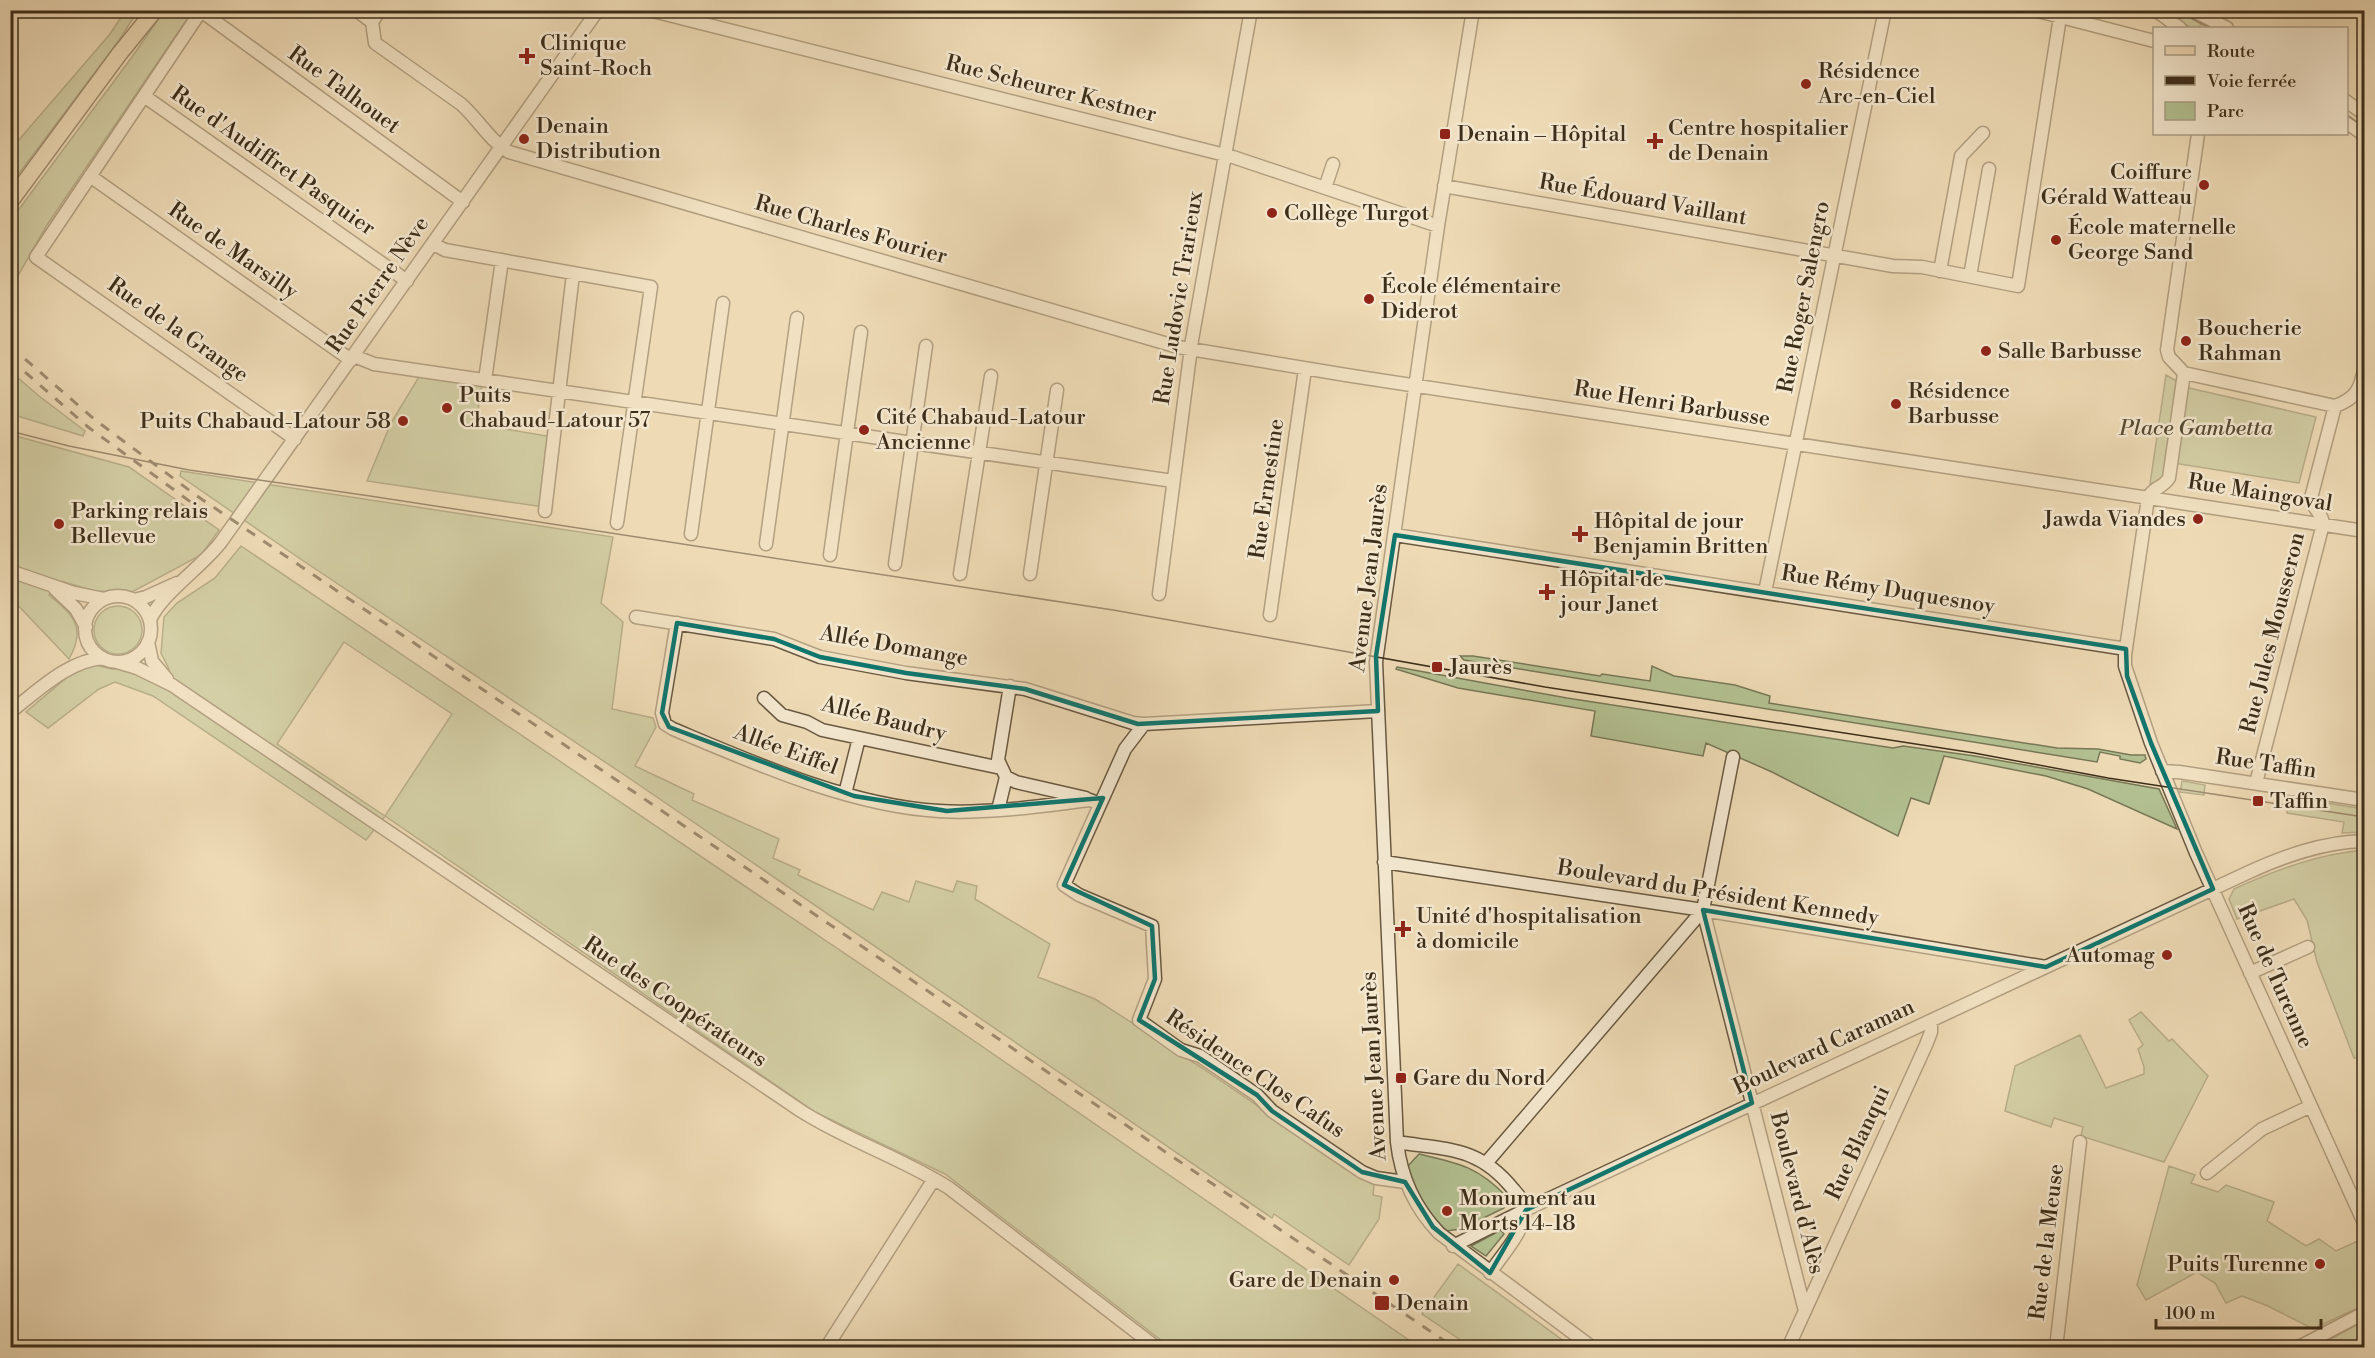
<svg xmlns="http://www.w3.org/2000/svg" width="2375" height="1358" font-family="'Libre Bodoni',serif">
	<style>
		.green { fill: #b3c192; stroke: #787856; stroke-width: 1.5; fill-rule: evenodd }
		.lines { fill: none; stroke-linecap: round; stroke-linejoin: round }
		.minor-casing { stroke: #695941; stroke-width: 15 }
		.major-casing { stroke: #3d2e1a; stroke-width: 18 }
		.minor { stroke: #f4e8d0; stroke-width: 12 }
		.major { stroke: #eedbb6; stroke-width: 15 }
		.tram { stroke: #3d2e1a; stroke-width: 1.5 }
		.rail { stroke: #3d2e1a; stroke-width: 3; stroke-dasharray: 10 10; stroke-linecap: butt }
		.marked { fill: none; stroke: #0f766e; stroke-width: 4.5; stroke-linejoin: round }
		.poi-dot { fill: #8f2418; stroke: #f4e8d0; stroke-width: 2 }
		.labels { text-anchor: middle; dominant-baseline: central; stroke-width: 5; stroke-linejoin: round; paint-order: stroke }
		.poi-label { font-size: 22px; fill: #3d2e1a; stroke: #f4e8d0; text-anchor: start }
		.street-label { font-size: 22px; fill: #3d2e1a; stroke: #f4e8d0 }
		.park-label { font-size: 22px; font-style: italic; fill: #554b32; stroke: #f4e8d0 }
	</style>
	<rect width="100%" height="100%" fill="#eedbb6"/>
	<filter id="stains"><feTurbulence type="fractalNoise" baseFrequency=".00333" numOctaves="4"/><feColorMatrix values="0 0 0 0 .2 0 0 0 0 .09 0 0 0 0 .02 0 0 0 .5 -.17"/></filter>
	<radialGradient id="worn" r=".72"><stop offset=".6" stop-color="#630" stop-opacity="0"/><stop offset="1" stop-color="#630" stop-opacity=".3"/></radialGradient>
	<path class="green" d="M 126,10 L 138,11 L 117,43 L 11,184 L 11,149 L 110,34 Z
		M 164,11 L 196,11 L 185,22 L 47,225 L 11,288 L 11,220 L 132,57 Z
		M 2162,11 L 2182,11 L 2202,22 L 2199,28 L 2192,28 Z
		M 10,371 L 39,396 L 85,431 L 83,436 L 11,414 Z
		M 420,375 L 482,383 L 476,424 L 553,437 L 543,507 L 367,481 L 391,423 Z
		M 2166,375 L 2189,388 L 2316,417 L 2299,483 L 2174,463 L 2161,481 L 2150,484 Z
		M 12,435 L 129,467 L 219,530 L 201,555 L 132,592 L 95,591 L 61,581 L 49,595 C 73,615 87,627 69,659 L 11,598 Z
		M 181,471 L 613,537 L 601,603 L 623,622 L 612,709 L 653,718 L 656,727 L 635,766 L 694,794 L 692,800 L 779,839 L 773,858 L 800,870 L 798,875 L 873,910 L 882,892 L 909,902 L 916,881 L 953,892 L 957,881 L 977,886 L 975,899 L 1050,944 L 1038,977 L 1095,999 L 1202,1068 L 1374,1185 L 1373,1195 L 1382,1197 L 1379,1219 L 1349,1265 L 1274,1214 L 1272,1218 L 629,778 L 299,558 L 180,476 Z
		M 241,546 L 967,1036 L 1419,1347 L 1170,1347 L 945,1174 L 815,1112 L 385,816 L 366,840 L 153,696 L 115,682 L 99,689 L 48,728 L 26,712 L 71,674 L 91,664 L 112,669 L 169,669 L 161,653 L 164,617 L 177,603 L 215,578 ZM 344,642 L 452,714 L 385,816 L 277,744 Z
		M94 630a24 24 0 1 1 48 0a24 24 0 1 1-48 0Z
		M 1460,656 L 1473,656 L 1600,676 L 1602,674 L 1650,681 L 1652,666 L 1674,676 L 1735,685 L 1770,696 L 1769,703 L 2057,748 L 2098,749 L 2131,755 L 2145,755 L 2146,759 L 2140,763 L 2120,759 L 2120,756 L 2100,752 L 2097,762 L 1464,660 Z
		M 1397,667 L 1567,698 L 1893,748 L 1903,746 L 1975,756 L 2159,789 L 2177,829 L 2088,789 L 2046,776 L 1944,756 L 1929,804 L 1911,798 L 1898,836 L 1772,772 L 1706,743 L 1703,756 L 1591,736 L 1595,711 L 1458,688 L 1396,669 Z
		M 2182,781 L 2205,785 L 2204,795 L 2180,792 Z
		M 2289,797 L 2364,809 L 2364,832 L 2342,833 L 2344,822 L 2287,813 Z
		M 2364,850 L 2364,1058 L 2354,1058 L 2317,962 L 2307,920 L 2294,899 L 2237,919 L 2229,899 L 2234,889 C 2276,870 2318,854 2364,850 Z
		M 2141,1012 L 2169,1041 L 2172,1039 L 2208,1076 L 2164,1162 L 2081,1136 L 2083,1127 L 2054,1118 L 2051,1127 L 2005,1111 L 2015,1066 L 2080,1035 L 2106,1088 L 2144,1074 L 2144,1067 L 2138,1049 L 2143,1045 L 2129,1020 Z
		M 1419,1154 C 1458,1163 1477,1166 1506,1196 L 1504,1208 L 1461,1229 L 1446,1231 C 1428,1212 1414,1191 1408,1166 Z
		M 2169,1166 L 2195,1175 L 2191,1183 L 2218,1192 L 2226,1185 L 2274,1202 L 2267,1221 L 2306,1246 L 2319,1239 L 2336,1251 L 2362,1239 L 2364,1246 L 2364,1305 L 2313,1329 L 2268,1306 L 2242,1296 L 2226,1303 L 2215,1283 L 2197,1272 L 2146,1300 L 2137,1285 Z
		M 1501,1230 L 1504,1234 L 1486,1256 L 1471,1246 Z
		M 1458,1264 L 1572,1347 L 1471,1347 L 1422,1314 Z
		M 2364,1321 L 2364,1347 L 2315,1347 L 2316,1347 Z"/>
	<g class="lines">
		<g class="minor-casing">
			<path id="minor" d="M 356,10 L 372,22 L 375,43 L 461,104 C 478,119 489,140 509,152 L 1178,347 L 1346,375 L 2364,531
				M 649,10 L 1233,157 L 1438,226
				M 1473,10 L 1438,226 L 1376,662 L 1397,1142 C 1401,1178 1414,1207 1439,1233 L 1593,1348
				M 2034,10 L 2154,41
				M 2155,10 L 2180,28
				M 2192,10 L 2227,28
				M 372,22 L 380,10
				M 144,96 L 407,281
				M 2346,101 L 2364,114
				M 2346,122 L 2364,135
				M 2198,134 L 2167,350 L 2169,357 L 2184,373 L 2169,478 C 2163,488 2152,488 2148,498 L 2125,655 L 2125,666 L 2151,743 L 2196,853 L 2364,1223
				M 90,176 L 351,360
				M 1444,186 L 1893,266 L 1922,267 L 2018,286 L 2060,17
				M 1325,188 L 1333,164
				M 433,244 L 445,250 L 651,287 L 617,523
				M 1940,271 L 1961,156 L 1983,133
				M 1970,276 L 1989,169
				M 354,356 L 374,364 L 1173,481
				M 2184,373 L 2335,406
				M 485,380 L 502,260
				M 295,439 L 36,257 L 201,11 L 463,202
				M 545,511 L 573,274
				M 691,534 L 723,303
				M 1395,535 L 2126,649
				M 766,544 L 797,318
				M 830,555 L 861,332
				M 895,564 L 926,346
				M 10,571 L 74,593 L 104,599
				M 960,574 L 991,376
				M 1030,574 L 1057,390
				M 55,589 L 76,609 L 86,627
				M 1765,592 L 1885,10
				M 1159,594 L 1192,340 L 1251,10
				M85 629a33 33 0 1 1 66 0a33 33 0 1 1-66 0Z
				M 134,600 L 146,597 L 177,583
				M 1270,615 L 1305,369
				M 636,617 L 774,639 L 820,657 L 906,673 L 1025,689 L 1133,723 L 1144,724
				M 150,620 C 160,595 203,566 221,542 L 598,10
				M 677,623 L 662,713 L 665,724 L 673,729 C 754,763 850,806 939,811 C 989,814 1040,806 1090,800 L 1100,804
				M 148,642 L 152,661 L 167,679
				M 117,662 L 137,668 L 172,685 L 801,1111 C 848,1141 902,1158 949,1188 L 1157,1348
				M 1010,686 L 998,760 L 1006,777 L 1016,782 L 1086,798
				M 764,698 L 782,715 L 807,722 L 822,730 L 1001,768
				M 1378,711 L 1144,724 L 1125,749 L 1064,885 L 1079,895 L 1152,926 L 1155,979 L 1139,1020 L 1181,1050 L 1200,1056 L 1257,1095 L 1272,1111 L 1362,1172 L 1376,1178 L 1405,1182
				M 10,712 C 38,691 67,661 103,658
				M 1733,757 L 1703,910 L 1805,1311
				M 2162,771 L 2179,772 L 2364,800
				M 2256,783 L 2323,524 C 2323,513 2312,509 2311,498 L 2335,406 C 2355,399 2360,390 2364,370
				M 845,794 L 859,738
				M 998,810 L 1006,777
				M 1384,862 L 1703,910 L 2046,967
				M 2250,973 L 2308,947
				M 1397,1142 C 1447,1150 1478,1146 1513,1189 C 1519,1196 1526,1203 1525,1213 C 1522,1234 1501,1256 1490,1273
				M 1487,1162 L 1703,910
				M 2207,1173 L 2262,1129 L 2311,1106
				M 1453,1246 L 1525,1210 L 2247,873 C 2284,856 2323,842 2364,841
				M 826,1348 L 934,1179
				M 1788,1348 L 1926,1045 L 1931,1032 L 1931,1021
				M 2056,1348 L 2080,1142
				M 2297,1348 L 2364,1313"/>
		</g>
		<g class="major-casing">
			<path id="major" d="M 10,202 L 120,53 L 155,10"/>
		</g>
		<use href="#minor" class="minor"/>
		<use href="#major" class="major"/>
		<path class="tram" d="M 2176,10 L 2209,28
			M 2346,115 L 2364,127
			M 10,431 L 69,446 L 189,470 L 370,496 L 1113,610 L 1545,687 L 1974,753 L 2108,778 L 2364,817"/>
		<path class="rail" d="M 10,346 L 94,419 L 197,496 L 1455,1348
			M 10,359 L 88,427 L 203,511"/>
	</g>
	<path d="M0 0H2375V1358H0ZM 1395,535 L 2126,649 L 2127,676 L 2151,743 L 2213,889 L 2046,967 L 1703,910 L 1752,1103 L 1526,1210 L 1490,1273 L 1433,1227 L 1405,1182 L 1362,1172 L 1272,1111 L 1257,1095 L 1139,1020 L 1155,979 L 1152,926 L 1064,885 L 1103,798 L 947,811 L 854,796 L 669,727 L 662,713 L 677,623 L 774,639 L 820,657 L 906,673 L 1025,689 L 1138,724 L 1378,711 L 1376,656 Z" fill="#eedbb6" fill-opacity=".55" fill-rule="evenodd"/>
	<path class="marked" d="M 1395,535 L 2126,649 L 2127,676 L 2151,743 L 2213,889 L 2046,967 L 1703,910 L 1752,1103 L 1526,1210 L 1490,1273 L 1433,1227 L 1405,1182 L 1362,1172 L 1272,1111 L 1257,1095 L 1139,1020 L 1155,979 L 1152,926 L 1064,885 L 1103,798 L 947,811 L 854,796 L 669,727 L 662,713 L 677,623 L 774,639 L 820,657 L 906,673 L 1025,689 L 1138,724 L 1378,711 L 1376,656 Z"/>
	<g class="poi-dot">
		<path d="M524 47h6v6h6v6h-6v6h-6v-6h-6v-6h6z"/>
		<circle cx="1806" cy="84" r="6"/>
		<rect x="1439" y="128" width="12" height="12" rx="3"/>
		<circle cx="524" cy="139" r="6"/>
		<path d="M1652 132h6v6h6v6h-6v6h-6v-6h-6v-6h6z"/>
		<circle cx="2204" cy="185" r="6"/>
		<circle cx="1272" cy="213" r="6"/>
		<circle cx="2056" cy="240" r="6"/>
		<circle cx="1369" cy="299" r="6"/>
		<circle cx="2186" cy="341" r="6"/>
		<circle cx="1986" cy="351" r="6"/>
		<circle cx="1896" cy="404" r="6"/>
		<circle cx="447" cy="408" r="6"/>
		<circle cx="403" cy="421" r="6"/>
		<circle cx="864" cy="430" r="6"/>
		<circle cx="2198" cy="519" r="6"/>
		<circle cx="59" cy="524" r="6"/>
		<path d="M1577 525h6v6h6v6h-6v6h-6v-6h-6v-6h6z"/>
		<path d="M1544 583h6v6h6v6h-6v6h-6v-6h-6v-6h6z"/>
		<rect x="1431" y="661" width="12" height="12" rx="3"/>
		<rect x="2252" y="795" width="12" height="12" rx="3"/>
		<path d="M1400 920h6v6h6v6h-6v6h-6v-6h-6v-6h6z"/>
		<circle cx="2167" cy="955" r="6"/>
		<rect x="1395" y="1072" width="12" height="12" rx="3"/>
		<circle cx="1447" cy="1211" r="6"/>
		<circle cx="2320" cy="1264" r="6"/>
		<circle cx="1394" cy="1280" r="6"/>
		<rect x="1374" y="1295" width="16" height="16" rx="3"/>
	</g>
	<g class="labels">
		<g class="poi-label">
			<text x="540" y="43">Clinique<tspan x="540" dy="25">Saint-Roch</tspan></text>
			<text x="1818" y="71">Résidence<tspan x="1818" dy="25">Arc-en-Ciel</tspan></text>
			<text x="536" y="126">Denain<tspan x="536" dy="25">Distribution</tspan></text>
			<text x="1668" y="128">Centre hospitalier<tspan x="1668" dy="25">de Denain</tspan></text>
			<text x="1457" y="134">Denain – Hôpital</text>
			<text x="2192" y="172" text-anchor="end">Coiffure<tspan x="2192" dy="25">Gérald Watteau</tspan></text>
			<text x="1284" y="213">Collège Turgot</text>
			<text x="2068" y="227">École maternelle<tspan x="2068" dy="25">George Sand</tspan></text>
			<text x="1381" y="286">École élémentaire<tspan x="1381" dy="25">Diderot</tspan></text>
			<text x="2198" y="328">Boucherie<tspan x="2198" dy="25">Rahman</tspan></text>
			<text x="1998" y="351">Salle Barbusse</text>
			<text x="1908" y="391">Résidence<tspan x="1908" dy="25">Barbusse</tspan></text>
			<text x="459" y="395">Puits<tspan x="459" dy="25">Chabaud-Latour 57</tspan></text>
			<text x="876" y="417">Cité Chabaud-Latour<tspan x="876" dy="25">Ancienne</tspan></text>
			<text x="391" y="421" text-anchor="end">Puits Chabaud-Latour 58</text>
			<text x="71" y="511">Parking relais<tspan x="71" dy="25">Bellevue</tspan></text>
			<text x="2186" y="519" text-anchor="end">Jawda Viandes</text>
			<text x="1594" y="521">Hôpital de jour<tspan x="1594" dy="25">Benjamin Britten</tspan></text>
			<text x="1560" y="579">Hôpital de<tspan x="1560" dy="25">jour Janet</tspan></text>
			<text x="1449" y="667">Jaurès</text>
			<text x="2270" y="801">Taffin</text>
			<text x="1416" y="916">Unité d'hospitalisation<tspan x="1416" dy="25">à domicile</tspan></text>
			<text x="2155" y="955" text-anchor="end">Automag</text>
			<text x="1413" y="1078">Gare du Nord</text>
			<text x="1459" y="1198">Monument au<tspan x="1459" dy="25">Morts 14-18</tspan></text>
			<text x="2308" y="1264" text-anchor="end">Puits Turenne</text>
			<text x="1382" y="1280" text-anchor="end">Gare de Denain</text>
			<text x="1396" y="1303">Denain</text>
		</g>
		<g class="street-label">
			<text transform="translate(1051 89) rotate(14)">Rue Scheurer Kestner</text>
			<text transform="translate(344 90) rotate(36)">Rue Talhouet</text>
			<text transform="translate(273 161) rotate(35)">Rue d'Audiffret Pasquier</text>
			<text transform="translate(1643 200) rotate(10)">Rue Édouard Vaillant</text>
			<text transform="translate(851 230) rotate(16)">Rue Charles Fourier</text>
			<text transform="translate(233 251) rotate(35)">Rue de Marsilly</text>
			<text transform="translate(378 285) rotate(-55)">Rue Pierre Nève</text>
			<text transform="translate(1804 297) rotate(-79)">Rue Roger Salengro</text>
			<text transform="translate(1179 298) rotate(-81)">Rue Ludovic Trarieux</text>
			<text transform="translate(178 330) rotate(35)">Rue de la Grange</text>
			<text transform="translate(1672 404) rotate(9)">Rue Henri Barbusse</text>
			<text transform="translate(1267 489) rotate(-82)">Rue Ernestine</text>
			<text transform="translate(2260 493) rotate(9)">Rue Maingoval</text>
			<text transform="translate(1369 578) rotate(-83)">Avenue Jean Jaurès</text>
			<text transform="translate(1888 590) rotate(9)">Rue Rémy Duquesnoy</text>
			<text transform="translate(2273 633) rotate(-76)">Rue Jules Mousseron</text>
			<text transform="translate(894 646) rotate(10)">Allée Domange</text>
			<text transform="translate(884 719) rotate(14)">Allée Baudry</text>
			<text transform="translate(786 750) rotate(20)">Allée Eiffel</text>
			<text transform="translate(2266 764) rotate(8)">Rue Taffin</text>
			<text transform="translate(1718 893) rotate(9)">Boulevard du Président Kennedy</text>
			<text transform="translate(2275 976) rotate(66)">Rue de Turenne</text>
			<text transform="translate(675 1002) rotate(34)">Rue des Coopérateurs</text>
			<text transform="translate(1824 1047) rotate(-25)">Boulevard Caraman</text>
			<text transform="translate(1374 1066) rotate(-93)">Avenue Jean Jaurès</text>
			<text transform="translate(1255 1074) rotate(34)">Résidence Clos Cafus</text>
			<text transform="translate(1858 1143) rotate(-65)">Rue Blanqui</text>
			<text transform="translate(1797 1193) rotate(76)">Boulevard d'Alès</text>
			<text transform="translate(2047 1242) rotate(-83)">Rue de la Meuse</text>
		</g>
		<g class="park-label">
			<text x="2196" y="428">Place Gambetta</text>
		</g>
	</g>
	<rect width="2375" height="1358" fill="none" stroke="#eedbb6" stroke-width="36"/>
	<rect x="12" y="12" width="2351" height="1334" fill="none" stroke="#3d2e1a" stroke-width="3"/>
	<rect x="18" y="18" width="2339" height="1322" fill="none" stroke="#3d2e1a" stroke-width="1.5"/>
	<rect x="2153" y="27" width="195" height="108" fill="#f4e8d0" stroke="#ab9e87" stroke-width="1.5"/>
	<rect x="2165" y="46" width="30" height="9" fill="#eedbb6" stroke="#ab9e87" stroke-width="1.5"/>
	<text x="2207" y="57" font-size="18" fill="#3d2e1a">Route</text>
	<rect x="2165" y="76" width="30" height="9" fill="#3d2e1a" stroke="#ab9e87" stroke-width="1.5"/>
	<text x="2207" y="87" font-size="18" fill="#3d2e1a">Voie ferrée</text>
	<rect x="2165" y="102" width="30" height="18" fill="#b3c192" stroke="#ab9e87" stroke-width="1.5"/>
	<text x="2207" y="117" font-size="18" fill="#3d2e1a">Parc</text>
	<path d="M2156 1319v9h165v-9" fill="none" stroke="#3d2e1a" stroke-width="3"/>
	<text x="2165" y="1319" font-size="18" fill="#3d2e1a" stroke="#f4e8d0" stroke-width="4.5" paint-order="stroke">100 m</text>
	<rect width="100%" height="100%" filter="url(#stains)"/>
	<rect width="100%" height="100%" fill="url(#worn)"/>
</svg>
